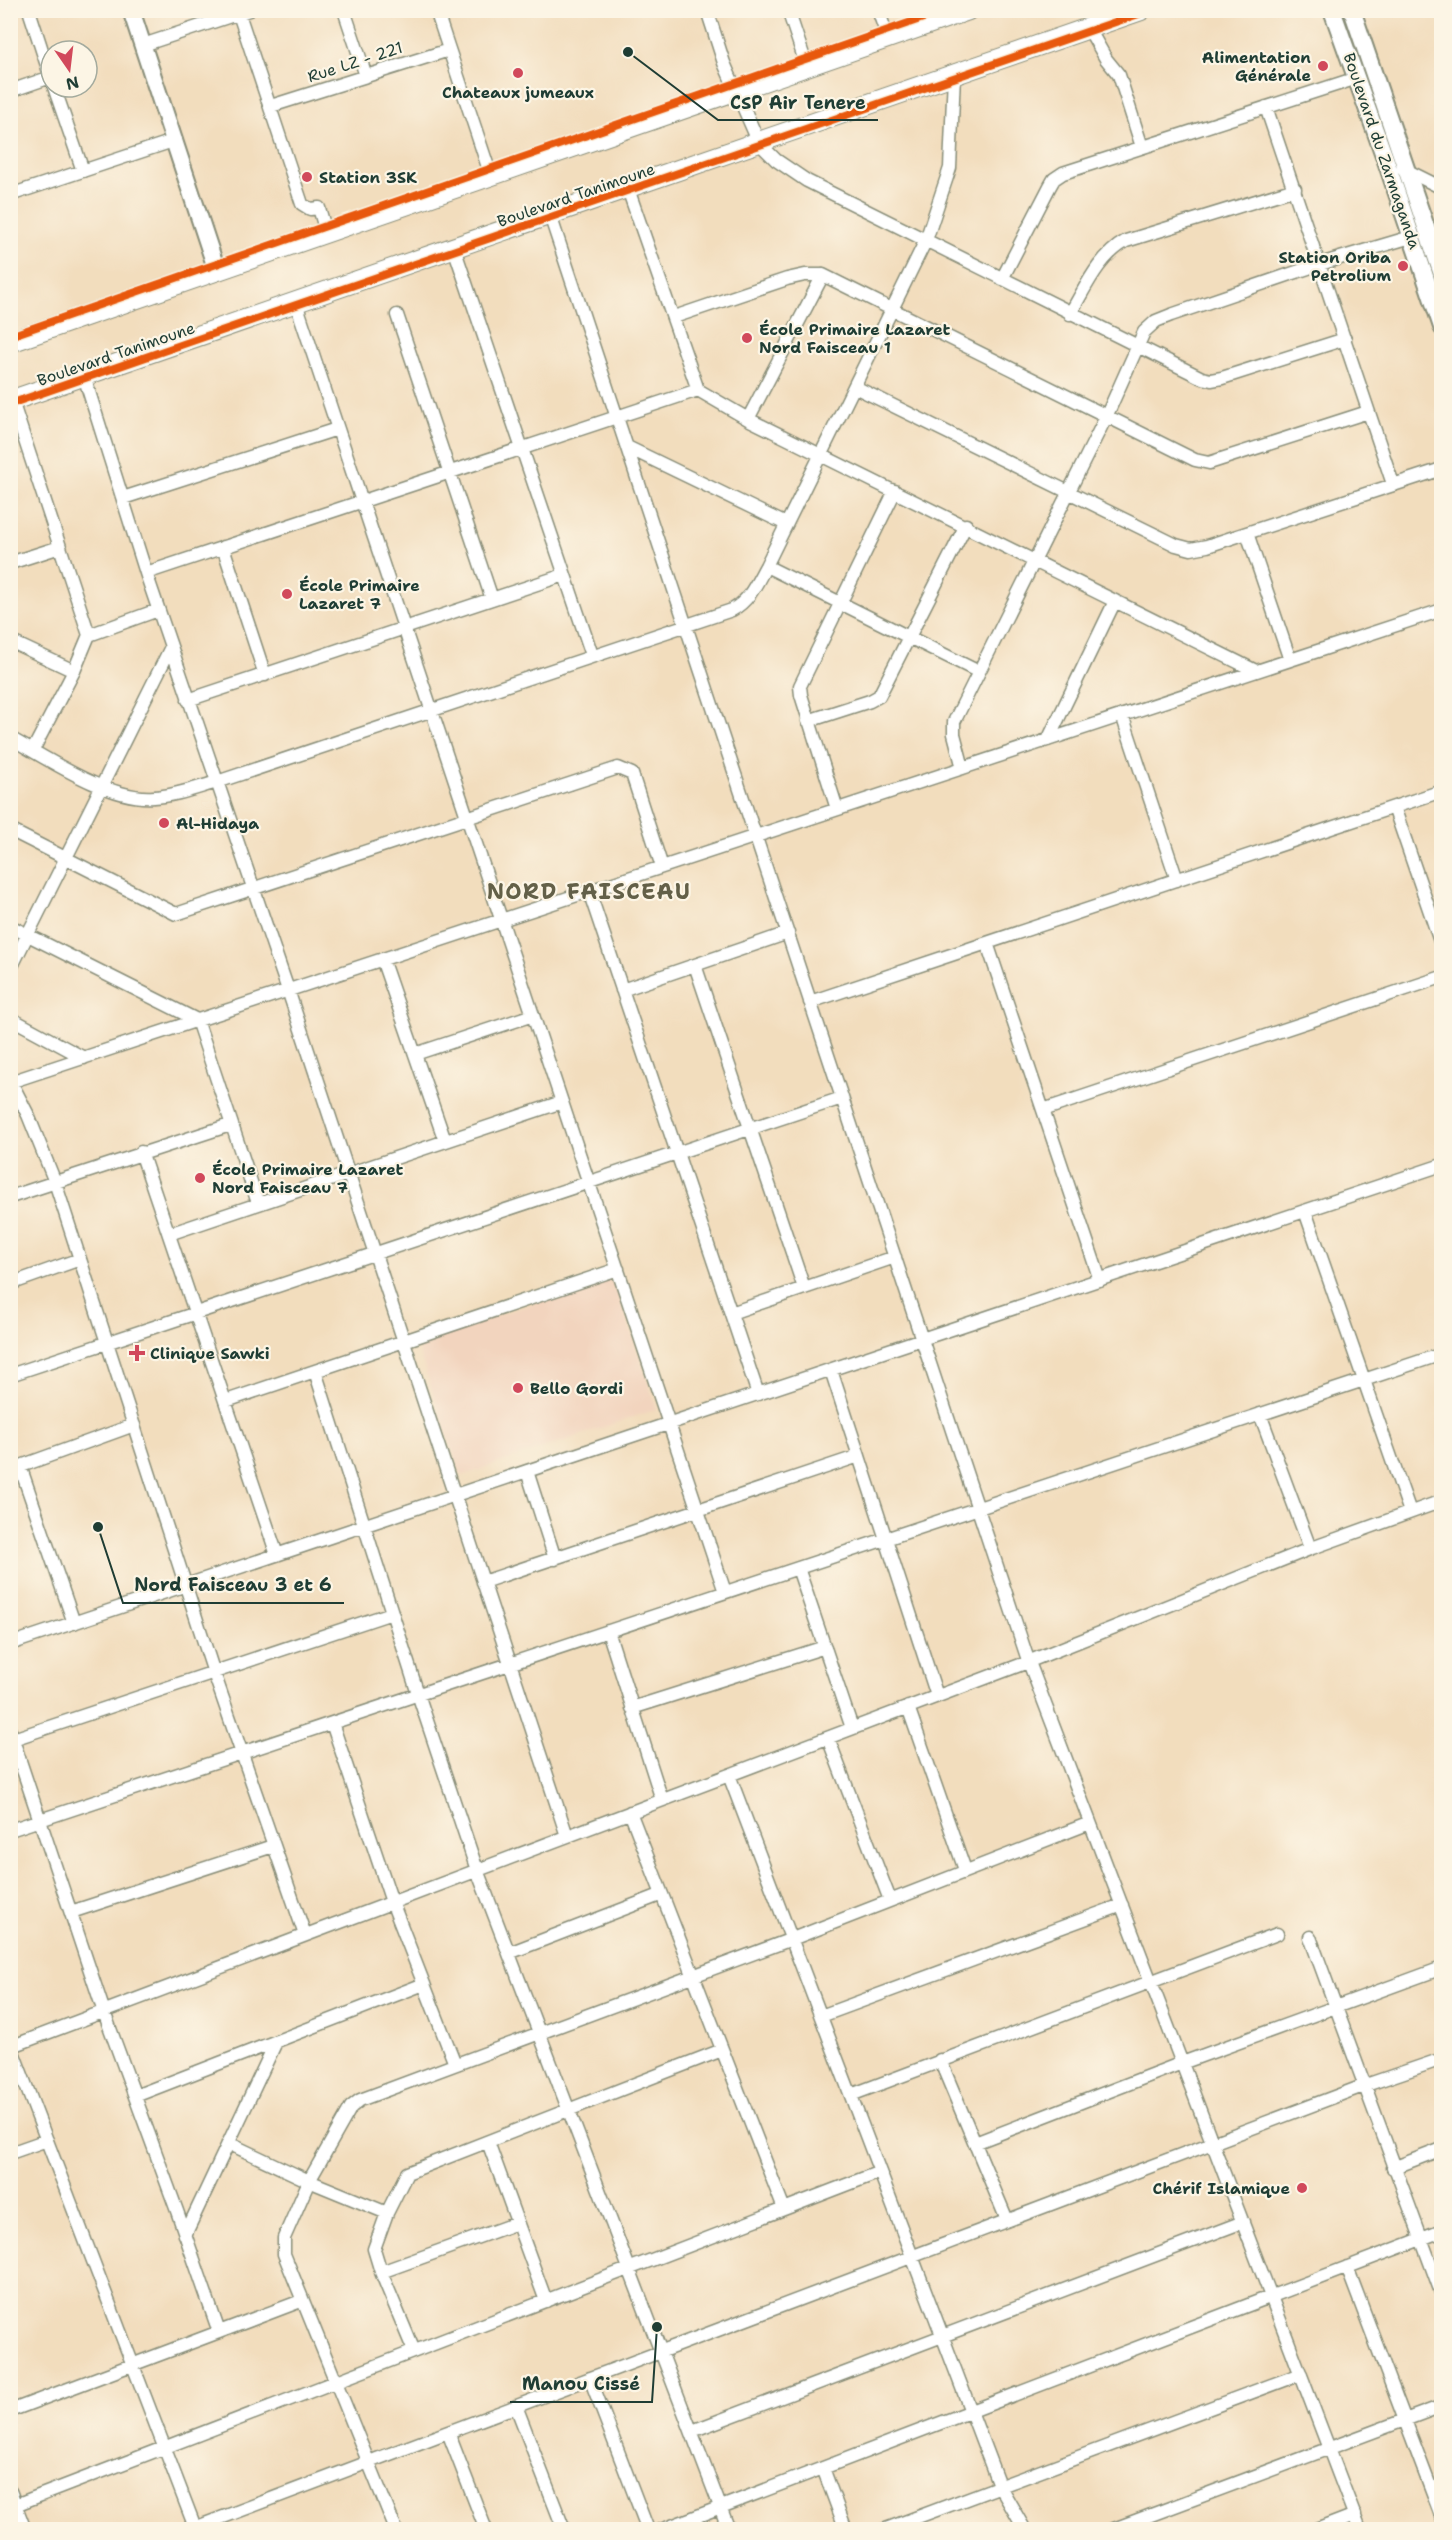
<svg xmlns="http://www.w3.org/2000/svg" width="1452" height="2540" font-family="'Shantell Sans',sans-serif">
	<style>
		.built { fill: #f2d4be }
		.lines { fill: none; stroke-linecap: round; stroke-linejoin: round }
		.street-casing { stroke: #888d78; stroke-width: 15 }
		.secondary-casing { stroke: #888d78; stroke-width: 20 }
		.primary-casing { stroke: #888d78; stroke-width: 22 }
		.street { stroke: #fff; stroke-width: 12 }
		.secondary { stroke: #fff; stroke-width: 16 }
		.primary { stroke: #fff; stroke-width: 20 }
		.cycleway-casing { stroke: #fcf5e5; stroke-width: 11 }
		.cycleway { stroke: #e8590c; stroke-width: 8 }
		.poi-dot { fill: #d1495b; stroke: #fcf5e5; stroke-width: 2 }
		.labels { text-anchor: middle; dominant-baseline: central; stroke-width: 4.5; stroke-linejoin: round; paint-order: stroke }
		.poi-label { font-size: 16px; font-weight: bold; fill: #1f3d34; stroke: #fcf5e5; text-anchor: start }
		.street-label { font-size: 16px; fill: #1f3d34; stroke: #fcf5e5 }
		.district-label { font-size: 22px; font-weight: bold; letter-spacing: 1.5px; fill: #636048; stroke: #fcf5e5 }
		.leader { fill: none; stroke: #1f3d34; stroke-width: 2 }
		.callout-dot { fill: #1f3d34; stroke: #fcf5e5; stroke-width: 2 }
		.callout-label { font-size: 18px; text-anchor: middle; font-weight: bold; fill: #1f3d34; stroke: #fcf5e5; stroke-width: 4.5; stroke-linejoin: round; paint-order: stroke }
	</style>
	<rect width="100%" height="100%" fill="#fcf5e5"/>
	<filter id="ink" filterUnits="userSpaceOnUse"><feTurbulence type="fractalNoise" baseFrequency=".0167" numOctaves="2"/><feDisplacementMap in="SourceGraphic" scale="12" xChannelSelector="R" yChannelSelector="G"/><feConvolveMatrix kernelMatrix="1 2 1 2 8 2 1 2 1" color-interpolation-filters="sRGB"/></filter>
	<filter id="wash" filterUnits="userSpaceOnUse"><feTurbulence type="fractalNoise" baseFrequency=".008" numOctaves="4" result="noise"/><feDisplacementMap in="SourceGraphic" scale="24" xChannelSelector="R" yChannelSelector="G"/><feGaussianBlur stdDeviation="1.35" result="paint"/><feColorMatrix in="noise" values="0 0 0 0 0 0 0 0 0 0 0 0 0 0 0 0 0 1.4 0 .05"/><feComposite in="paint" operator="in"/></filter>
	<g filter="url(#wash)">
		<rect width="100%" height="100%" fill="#f2ddbd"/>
		<path class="built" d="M 612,1277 L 657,1409 L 461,1476 L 416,1343 Z"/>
	</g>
	<g filter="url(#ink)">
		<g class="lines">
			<g class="street-casing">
				<path id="street" d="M 29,10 L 51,78
					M 344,10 L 366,76
					M 436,10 L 491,176
					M 707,10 L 724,63 L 759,143 L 776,160 L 807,181 L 1202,378 L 1211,380 L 1222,378 L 1345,339
					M 788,10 L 807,67
					M 878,10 L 888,38
					M 239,14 L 302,204 L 310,209 L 319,208 L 326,232
					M 1089,29 L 1106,59 L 1119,75 L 1142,147
					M 143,45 L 249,10
					M 54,87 L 83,171
					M 10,91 L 51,77
					M 271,106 L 449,50
					M 1266,107 L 1393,484
					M 1402,168 L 1442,188
					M 628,189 L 698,390 L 748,419 L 1256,671
					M 10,195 L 176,140
					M 550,215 L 1027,1657 L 1360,2530
					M 454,248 L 592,655
					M 1002,279 L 1050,186 L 1054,179 L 1063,173 L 1357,78
					M 296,303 L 725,1592
					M 1070,314 C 1086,287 1098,257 1126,241 L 1295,189
					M 397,315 L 492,599
					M 674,317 L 787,279 L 805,275 L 823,275 L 1195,460 L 1209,463 L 1368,412
					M 84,376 L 146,573 L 288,990 L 567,1836
					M 855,387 L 1176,545 L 1191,549 L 1207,546 L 1442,469
					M 12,401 L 89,635
					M 748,419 L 823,275
					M 627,447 L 786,524
					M 123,498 L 337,429
					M 1247,533 L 1290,660
					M 223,547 L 265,675
					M 10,563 L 60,547
					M 766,566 L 979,672
					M 146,573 L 698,390
					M 10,641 L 74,671
					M 188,700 L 564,575
					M 1122,715 L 1177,880
					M 808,721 L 870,701 L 879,696 L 966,525
					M 10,738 C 48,759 110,801 154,797 C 175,796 196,788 217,782 L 732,610 C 750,600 756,584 766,566 L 926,240 L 950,168 L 954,75
					M 1048,740 L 1115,601
					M 33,750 L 74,671 L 89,635 L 158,610
					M 963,768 L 954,734 L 954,722 L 1106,417 L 1144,332 L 1156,321 L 1171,315 L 1320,264 L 1411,237
					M 1394,807 L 1442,947
					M 837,809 L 801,695 L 800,686 L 895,491
					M 10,830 L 176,914 L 618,768 L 632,774 L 662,867
					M 589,891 L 758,1394
					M 10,926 L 197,1020 L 258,1203
					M 987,943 L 1100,1280
					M 382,959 L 445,1141
					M 695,965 L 804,1288
					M 10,970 L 171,647
					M 622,990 L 788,933
					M 810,1002 L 1442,791
					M 10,1018 L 84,1058
					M 415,1054 L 533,1015
					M 10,1080 L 28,1115 L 55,1182 L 214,1673 L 305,1935
					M 10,1082 L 1442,610
					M 1043,1110 L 1442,977
					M 141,1152 L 277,1555
					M 10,1197 L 230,1125
					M 1305,1211 L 1410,1512
					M 169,1234 L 562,1102
					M 10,1284 L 80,1259
					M 731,1313 L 895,1257
					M 831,1370 L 937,1696
					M 315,1371 L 418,1694 L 477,1870 L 729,2530
					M 10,1375 L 842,1098
					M 226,1401 L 618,1269
					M 1260,1414 L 1310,1548
					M 20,1466 L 74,1623
					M 10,1470 L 134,1425
					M 527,1471 L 555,1559
					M 798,1568 L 852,1728
					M 483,1582 L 859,1456
					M 608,1631 L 662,1800
					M 10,1644 L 1442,1165
					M 908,1707 L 965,1870
					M 632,1708 L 825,1647
					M 332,1723 L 392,1902 L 455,2064
					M 10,1731 L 104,2012 L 177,2211 L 219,2332
					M 828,1738 L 890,1900
					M 13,1739 L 392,1613
					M 729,1775 L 999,2485 L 1025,2530
					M 630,1812 L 784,2209
					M 10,1830 L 1442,1354
					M 71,1912 L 273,1846
					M 1310,1937 L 1442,2295
					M 509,1953 L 660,1895
					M 821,2016 L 1122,1905
					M 10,2044 L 196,2530
					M 10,2047 L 1020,1665 L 1312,1548 L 1442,1501
					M 940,2060 L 1007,2220
					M 851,2095 L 1277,1934
					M 135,2096 L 424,1984
					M 488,2142 L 546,2301
					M 228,2143 L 309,2181 L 387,2213
					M 975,2143 L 1182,2063 L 1442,1968
					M 10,2153 L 47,2140
					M 1393,2168 L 1442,2149
					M 185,2235 L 276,2042
					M 1347,2267 L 1442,2518
					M 381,2272 L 517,2223
					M 414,2351 L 381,2272 L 374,2249 L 387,2213 L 407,2173 L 722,2050
					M 590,2378 L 648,2530
					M 516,2406 L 564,2530
					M 10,2411 L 301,2301
					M 692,2431 L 1243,2222
					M 448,2432 L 486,2530
					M 823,2468 L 846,2530
					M 10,2491 L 25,2530
					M 10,2507 L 880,2172
					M 189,2530 L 1363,2086 L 1442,2059
					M 396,2530 L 284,2254 L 284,2238 L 309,2181 L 351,2107 L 360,2100 L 792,1939 L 1090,1823
					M 661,2530 L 1442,2231
					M 883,2530 L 1301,2374
					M 1111,2530 L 1442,2406
					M 1316,2530 L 1355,2515"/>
			</g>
			<g class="secondary-casing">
				<path id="secondary" d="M 131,10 L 217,271
					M 1332,10 L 1386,161 L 1442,327
					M 1352,10 L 1442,274"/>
			</g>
			<g class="primary-casing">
				<path id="primary" d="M 10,342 L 968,10
					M 10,401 L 1141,10"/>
			</g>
			<use href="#street" class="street"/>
			<use href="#secondary" class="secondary"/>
			<use href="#primary" class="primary"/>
			<g class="cycleway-casing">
				<path id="cycleway" d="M 10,336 L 946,10
					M 10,404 L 1150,10"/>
			</g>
			<use href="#cycleway" class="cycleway"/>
		</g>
	</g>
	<g class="poi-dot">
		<circle cx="1323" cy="66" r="6"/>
		<circle cx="518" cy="73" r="6"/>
		<circle cx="307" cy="177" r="6"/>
		<circle cx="1403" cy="266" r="6"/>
		<circle cx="747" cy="338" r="6"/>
		<circle cx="287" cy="594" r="6"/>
		<circle cx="164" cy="823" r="6"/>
		<circle cx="200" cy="1178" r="6"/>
		<path d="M134 1344h6v6h6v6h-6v6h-6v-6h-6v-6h6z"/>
		<circle cx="518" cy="1388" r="6"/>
		<circle cx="1302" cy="2188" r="6"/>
	</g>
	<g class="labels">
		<g class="poi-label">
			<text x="1311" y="57" text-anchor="end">Alimentation<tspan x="1311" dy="18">Générale</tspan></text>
			<text x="518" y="92" text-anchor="middle">Chateaux jumeaux</text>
			<text x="319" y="177">Station 3SK</text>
			<text x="1391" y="257" text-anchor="end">Station Oriba<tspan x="1391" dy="18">Petrolium</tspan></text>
			<text x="759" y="329">École Primaire Lazaret<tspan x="759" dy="18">Nord Faisceau 1</tspan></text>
			<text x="299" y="585">École Primaire<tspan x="299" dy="18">Lazaret 7</tspan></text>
			<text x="176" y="823">Al-Hidaya</text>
			<text x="212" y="1169">École Primaire Lazaret<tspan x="212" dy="18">Nord Faisceau 7</tspan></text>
			<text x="150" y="1353">Clinique Sawki</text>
			<text x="530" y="1388">Bello Gordi</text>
			<text x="1290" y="2188" text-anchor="end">Chérif Islamique</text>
		</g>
		<g class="street-label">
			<text transform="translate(355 62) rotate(-18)">Rue LZ - 221</text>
			<text transform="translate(1382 151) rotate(71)">Boulevard du Zarmaganda</text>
			<text transform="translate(576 195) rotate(-19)">Boulevard Tanimoune</text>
			<text transform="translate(116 354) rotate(-19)">Boulevard Tanimoune</text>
		</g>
		<g class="district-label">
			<text x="589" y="891">NORD FAISCEAU</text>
		</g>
	</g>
	<path class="leader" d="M628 52L718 120H878M98 1527L123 1603H344M657 2327L652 2402H510"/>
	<g class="callout-dot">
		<circle cx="628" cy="52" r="6"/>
		<circle cx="98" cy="1527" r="6"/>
		<circle cx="657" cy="2327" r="6"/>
	</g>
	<g class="callout-label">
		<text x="798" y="109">CSP Air Tenere</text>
		<text x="233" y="1591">Nord Faisceau 3 et 6</text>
		<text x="581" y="2390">Manou Cissé</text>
	</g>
	<rect width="1452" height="2540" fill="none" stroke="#fcf5e5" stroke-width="36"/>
	<g transform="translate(69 69) rotate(166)"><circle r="28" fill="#fcf5e5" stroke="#a4ab9e" stroke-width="1.5"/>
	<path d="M0-4.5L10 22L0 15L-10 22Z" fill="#d1495b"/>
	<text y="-9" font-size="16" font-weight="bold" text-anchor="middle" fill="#1f3d34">N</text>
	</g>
</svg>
